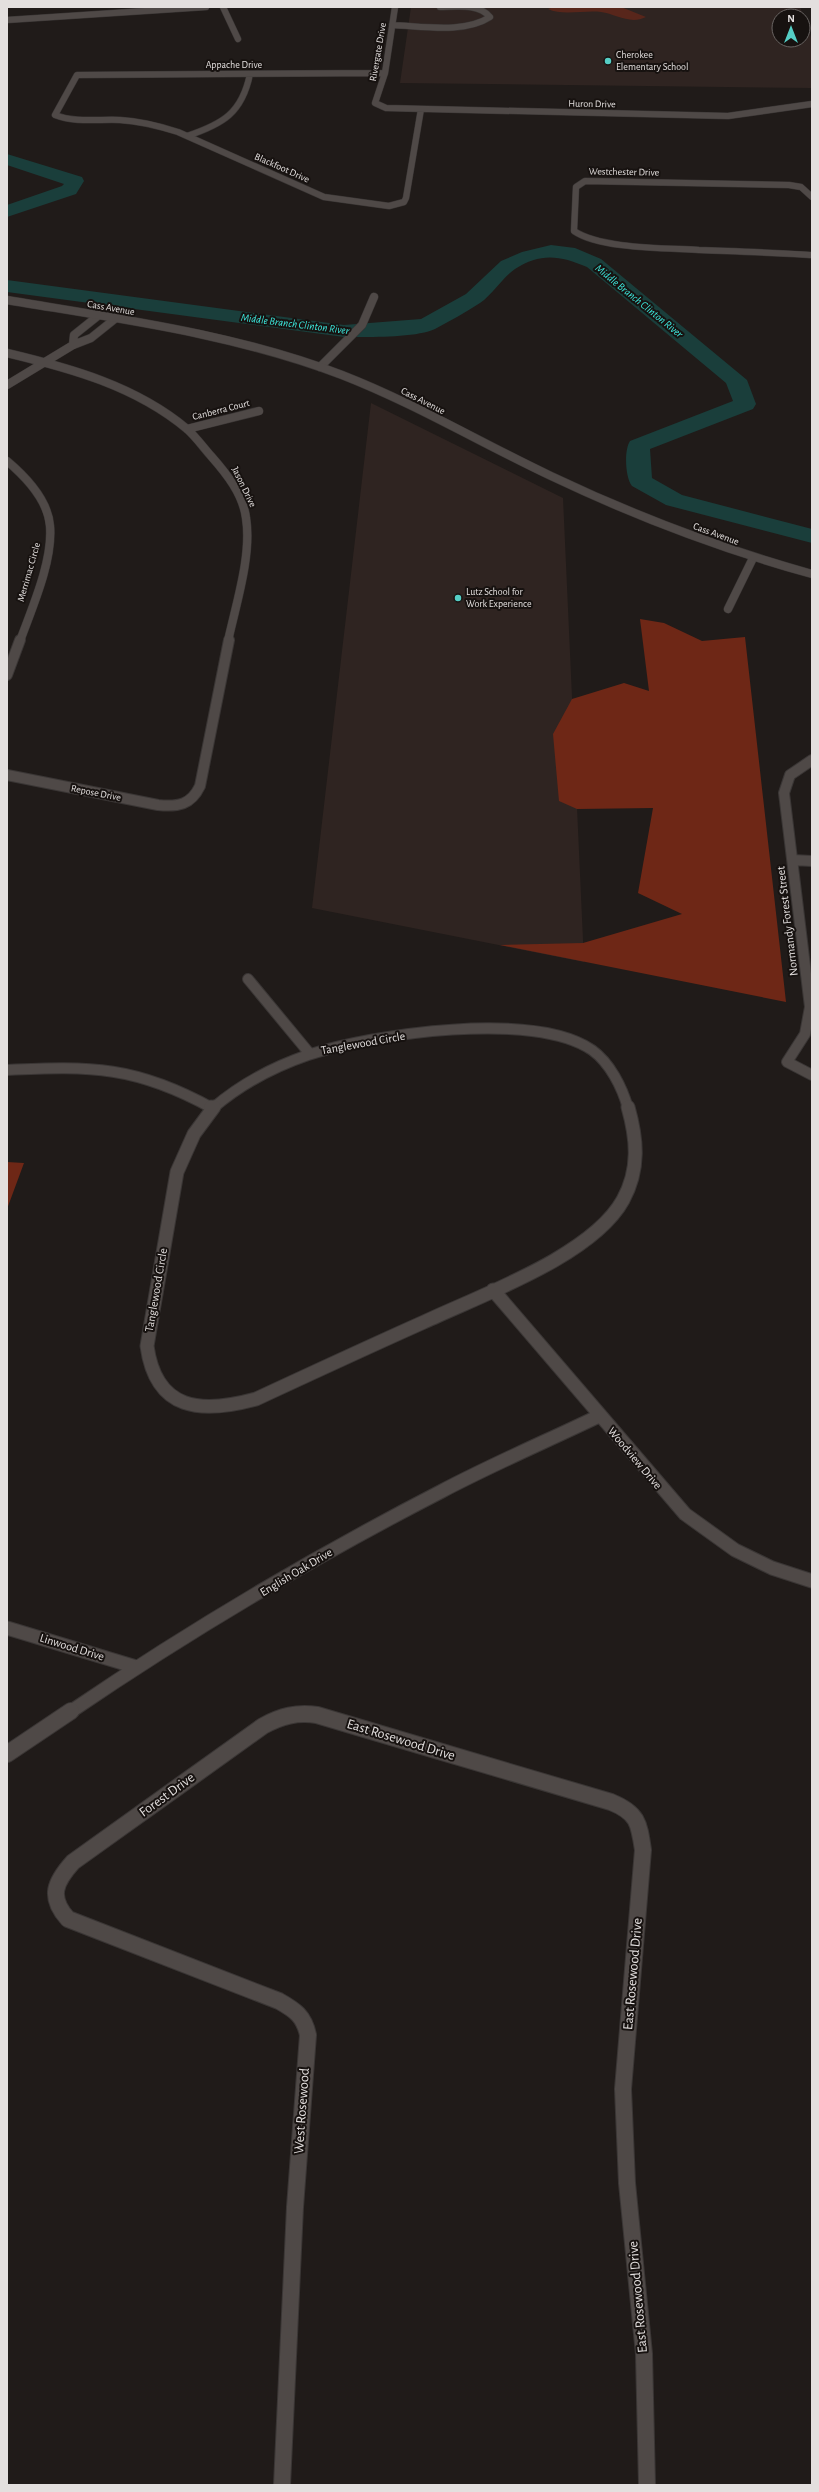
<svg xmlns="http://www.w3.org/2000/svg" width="819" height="2492" font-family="'Alegreya Sans',sans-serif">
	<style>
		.built { fill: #2f2421; fill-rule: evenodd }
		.green { fill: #58261b }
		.forest { fill: #6e2716 }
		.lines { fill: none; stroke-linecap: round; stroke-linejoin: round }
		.river { fill: #1a3e3b; fill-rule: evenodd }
		.minor-far4-casing { stroke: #3a3635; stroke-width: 7 }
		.minor-far3-casing { stroke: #3a3635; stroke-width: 9 }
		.minor-far2-casing { stroke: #3a3635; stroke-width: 12 }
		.minor-far1-casing { stroke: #3a3635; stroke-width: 15 }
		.minor-casing { stroke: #3a3635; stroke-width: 18 }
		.secondary-casing { stroke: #3a3635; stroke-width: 9 }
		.minor-far4 { stroke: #4f4947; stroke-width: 6 }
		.minor-far3 { stroke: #4f4947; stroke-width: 8 }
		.minor-far2 { stroke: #4f4947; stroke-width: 10 }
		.minor-far1 { stroke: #4f4947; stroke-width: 13 }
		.minor { stroke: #4f4947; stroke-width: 16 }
		.secondary { stroke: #4f4947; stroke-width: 8 }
		.poi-dot { fill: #55cec5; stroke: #171210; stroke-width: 1.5 }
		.labels { text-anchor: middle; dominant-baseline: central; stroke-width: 4; stroke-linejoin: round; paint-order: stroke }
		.far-street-label { font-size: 10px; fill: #e3dfde; stroke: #171210 }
		.far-poi-label { font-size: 10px; fill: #e3dfde; stroke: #171210; text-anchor: start }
		.far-water-label { font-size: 11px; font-style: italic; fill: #3ce8dd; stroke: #171210 }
		.street-label { font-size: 12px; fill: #e3dfde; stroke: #171210 }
		.near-street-label { font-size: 14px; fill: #e3dfde; stroke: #171210 }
	</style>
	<rect width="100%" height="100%" fill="#201b19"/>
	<path class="built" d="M 411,7 L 800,7 L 812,40 L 812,88 L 400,83 ZM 779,16 L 803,16 L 803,40 L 779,40 Z
		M 371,403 L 563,498 L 584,962 L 312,908 Z"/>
	<path class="green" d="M 554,7 L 621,7 L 646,17 C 630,25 616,14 601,12 C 585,10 562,16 548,9 Z"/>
	<path class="forest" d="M 640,619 L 664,623 L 702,641 L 745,637 L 786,1002 L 500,945 L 583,943 L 682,914 L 638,893 L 653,808 L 577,809 L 559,801 L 553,734 L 572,699 L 624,683 L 649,691 Z
		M 7,1162 L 24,1163 L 7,1209 Z"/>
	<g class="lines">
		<path class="river" d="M 7,154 L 82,177 L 84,181 L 76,194 L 7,217 L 7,205 L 62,186 L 64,184 L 7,165 Z
			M 551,245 L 575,248 L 601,259 L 747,380 L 756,404 L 753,409 L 650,449 L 652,478 L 682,495 L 812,529 L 812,543 L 666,505 L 632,486 C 625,477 624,450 630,441 L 733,401 L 726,383 L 587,267 C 561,256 541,252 515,269 C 502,278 493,294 480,303 C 466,312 450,321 435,329 C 416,338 366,337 344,337 L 7,292 L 7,280 L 344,325 L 421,319 L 466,294 L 501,261 L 522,252 Z"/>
		<g class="minor-far4-casing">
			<path id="minor-far4" d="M 223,7 L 238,39
				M 395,7 L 385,73 L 375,103 L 386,108 L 728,116 L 812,104
				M 7,20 L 206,7
				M 392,25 C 422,26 464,34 490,17 C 478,3 456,7 440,7
				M 385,73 L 77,75 L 55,115 C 75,123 99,119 120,120 C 140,121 159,126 178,132 L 324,197 L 389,206 L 404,202 L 406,198 L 421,109
				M 187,136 C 223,124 242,113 250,74
				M 812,197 L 801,187 L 789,185 L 585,181 L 576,187 L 574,231 C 600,249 667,248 699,250 C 737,251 774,253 812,255"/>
		</g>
		<g class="minor-far3-casing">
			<path id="minor-far3" d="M 73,345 L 74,335 L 99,315
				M 7,353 C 70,368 136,386 187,429 C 196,437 203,447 211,456 C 226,473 243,494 246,518 C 252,555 236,604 228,641
				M 320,367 L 362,325 L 374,297
				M 7,385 L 73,345 L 91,338 L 116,318
				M 187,429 L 259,411
				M 7,461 C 26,477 48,500 50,526 C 53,561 32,608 20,641
				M 728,609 L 753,558"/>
		</g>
		<g class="minor-far2-casing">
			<path id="minor-far2" d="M 7,675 L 20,640
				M 812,760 L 790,775 L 784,793 L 810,1007 L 805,1034 L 787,1062 L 812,1075
				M 7,775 L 158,805 C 178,807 191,805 200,786 L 229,640
				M 793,860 L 812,861
				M 248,979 L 310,1054
				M 7,1070 C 92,1066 136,1066 212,1108
				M 213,1108 C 241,1084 273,1067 308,1055 C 372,1034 534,1010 592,1050 C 610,1063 622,1087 628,1108"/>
		</g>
		<g class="minor-far1-casing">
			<path id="minor-far1" d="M 211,1107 L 213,1108
				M 214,1107 L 194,1134 L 177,1172 L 147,1346 C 156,1411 201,1414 256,1399 C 312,1373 368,1347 424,1322 C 481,1295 592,1256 623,1200 C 640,1169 637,1139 628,1107
				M 493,1290 L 685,1514 L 735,1550 L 772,1568 L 812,1581
				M 7,1628 L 136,1667
				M 70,1712 C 189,1631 314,1557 442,1491 C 493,1464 547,1441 599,1416"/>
		</g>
		<g class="minor-casing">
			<path id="minor" d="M 7,1754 L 71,1711
				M 282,2485 L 295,2207 L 308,2035 C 304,2016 295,2010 279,2001 L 68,1919 C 48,1897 55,1882 73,1862 L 263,1726 C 281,1716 297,1712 317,1715 L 611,1802 C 638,1813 639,1823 643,1850 L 623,2089 L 627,2183 L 644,2354 L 647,2485"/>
		</g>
		<g class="secondary-casing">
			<path id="secondary" d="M 7,300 C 120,319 235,334 342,375 C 414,403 481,443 551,476 C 635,516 722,549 812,574"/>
		</g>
		<use href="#minor-far4" class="minor-far4"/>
		<use href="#minor-far3" class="minor-far3"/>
		<use href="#minor-far2" class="minor-far2"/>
		<use href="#minor-far1" class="minor-far1"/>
		<use href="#minor" class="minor"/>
		<use href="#secondary" class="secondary"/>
	</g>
	<g class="poi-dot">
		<circle cx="608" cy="61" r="4"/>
		<circle cx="458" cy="598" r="4"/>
	</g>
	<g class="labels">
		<g class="far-street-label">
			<text transform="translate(378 52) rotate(-80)">Rivergate Drive</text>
			<text x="234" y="65">Appache Drive</text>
			<text transform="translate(592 104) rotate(1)">Huron Drive</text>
			<text transform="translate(282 168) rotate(24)">Blackfoot Drive</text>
			<text transform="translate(624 172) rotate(1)">Westchester Drive</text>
			<text transform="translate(111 308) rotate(10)">Cass Avenue</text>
			<text transform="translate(423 401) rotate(27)">Cass Avenue</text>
			<text transform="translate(221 410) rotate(-14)">Canberra Court</text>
			<text transform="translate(244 487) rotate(64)">Jason Drive</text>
			<text transform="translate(716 534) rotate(20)">Cass Avenue</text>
			<text transform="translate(29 572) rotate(-74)">Merrimac Circle</text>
			<text transform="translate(96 793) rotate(11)">Repose Drive</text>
		</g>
		<g class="far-poi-label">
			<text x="616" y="55">Cherokee<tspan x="616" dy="12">Elementary School</tspan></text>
			<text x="466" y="592">Lutz School for<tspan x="466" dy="12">Work Experience</tspan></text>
		</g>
		<g class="far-water-label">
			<text transform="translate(639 301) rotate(39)">Middle Branch Clinton River</text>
			<text transform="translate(295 324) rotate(7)">Middle Branch Clinton River</text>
		</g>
		<g class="street-label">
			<text transform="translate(787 921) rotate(-97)">Normandy Forest Street</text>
			<text transform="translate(363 1043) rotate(-10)">Tanglewood Circle</text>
			<text transform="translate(156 1290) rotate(-80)">Tanglewood Circle</text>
			<text transform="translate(635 1458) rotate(50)">Woodview Drive</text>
			<text transform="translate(296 1572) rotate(-31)">English Oak Drive</text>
			<text transform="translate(72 1647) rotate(17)">Linwood Drive</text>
		</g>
		<g class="near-street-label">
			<text transform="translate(401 1740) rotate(17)">East Rosewood Drive</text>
			<text transform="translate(167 1795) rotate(-36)">Forest Drive</text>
			<text transform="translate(633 1974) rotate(-85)">East Rosewood Drive</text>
			<text transform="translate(302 2111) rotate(-86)">West Rosewood</text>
			<text transform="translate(638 2297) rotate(-95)">East Rosewood Drive</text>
		</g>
	</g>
	<rect width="819" height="2492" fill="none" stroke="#e3dfde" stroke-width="16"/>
	<g transform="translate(791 28)"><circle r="19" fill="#171210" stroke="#696462"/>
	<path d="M0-3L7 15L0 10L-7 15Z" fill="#55cec5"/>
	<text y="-6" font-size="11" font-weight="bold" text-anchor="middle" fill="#e3dfde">N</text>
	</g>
</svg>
